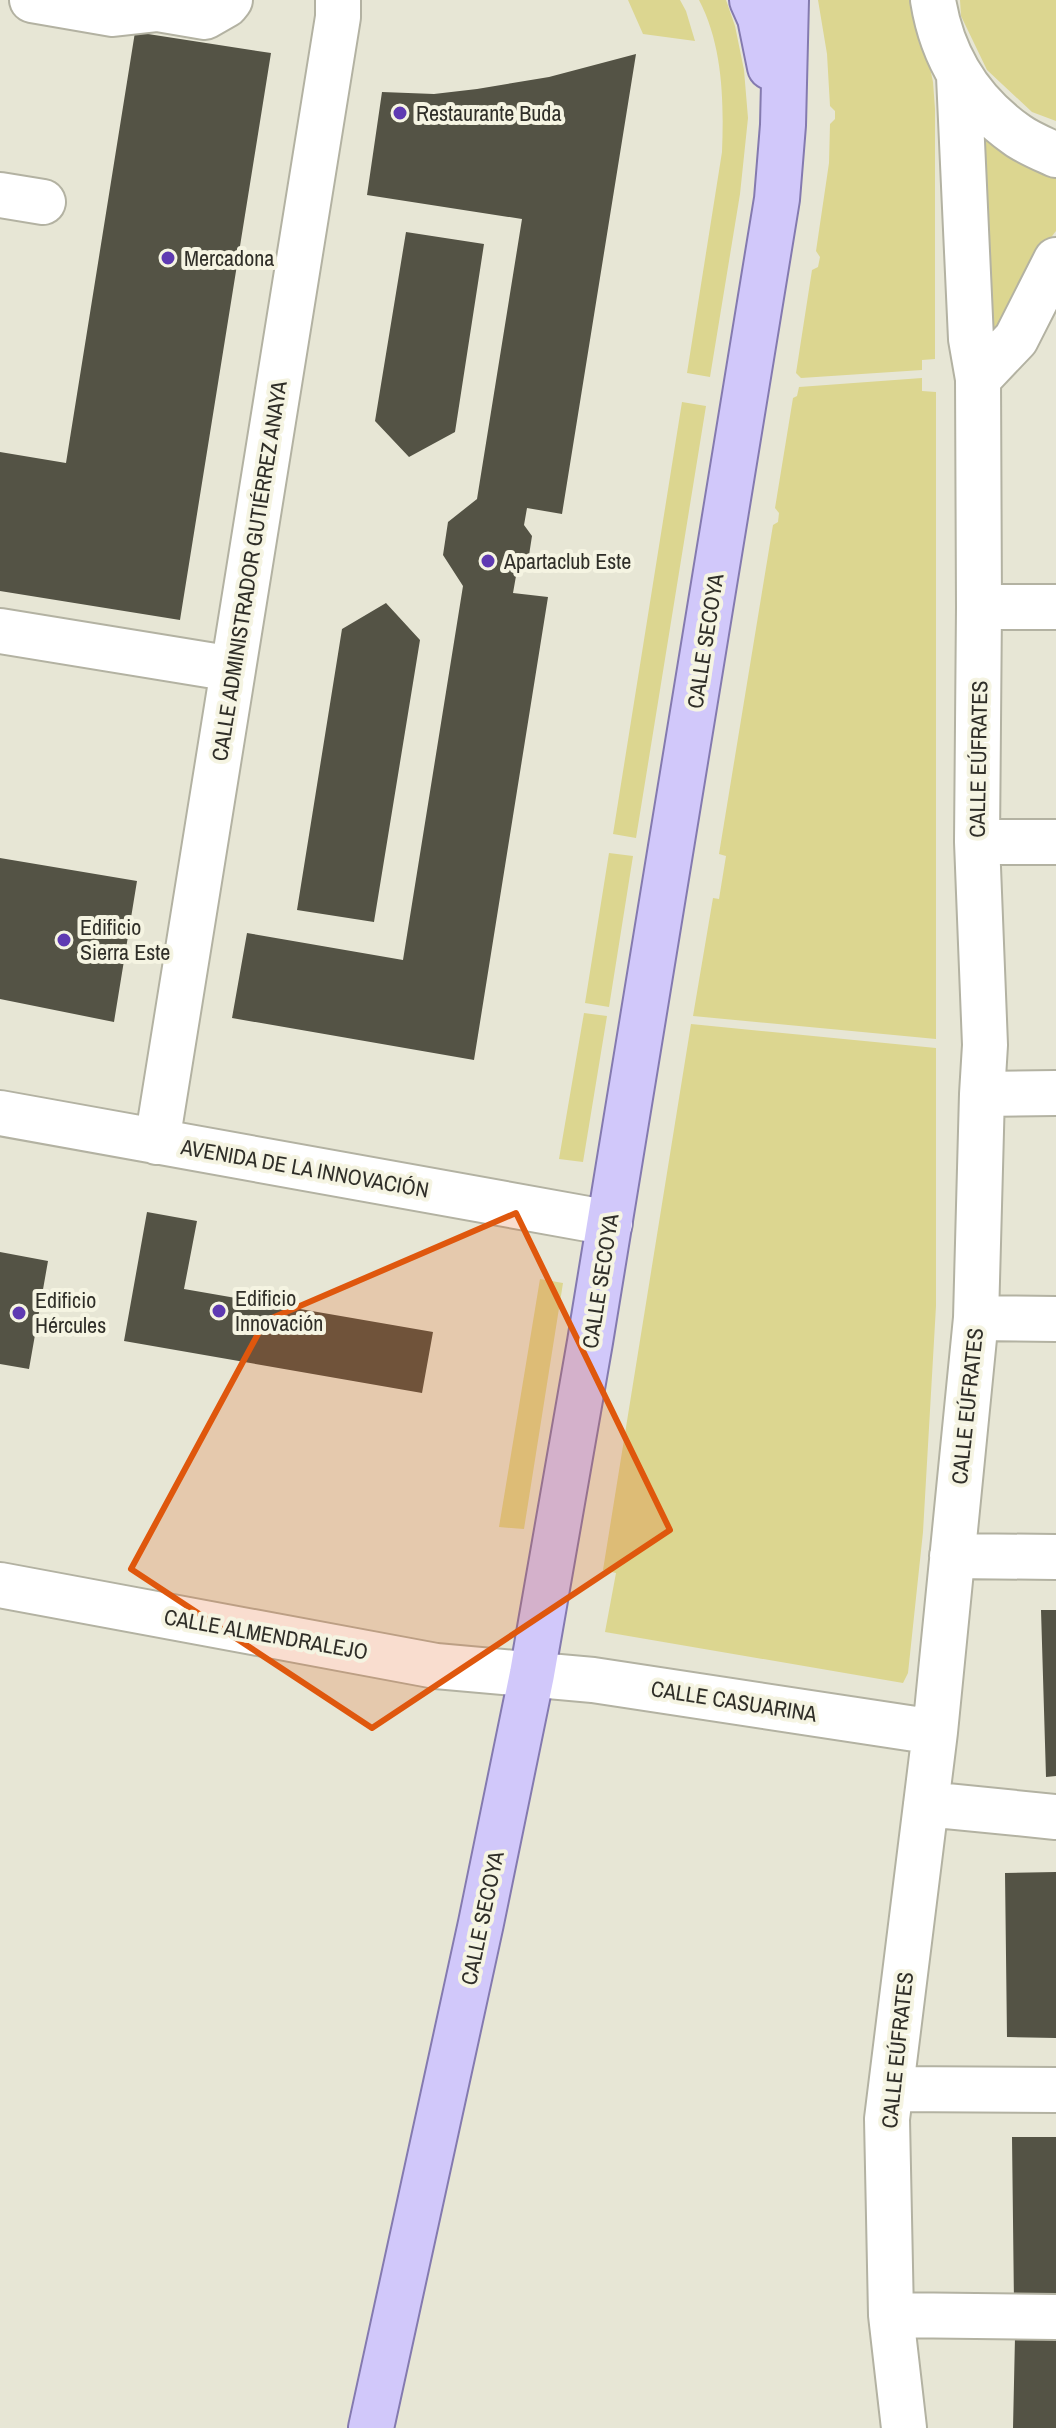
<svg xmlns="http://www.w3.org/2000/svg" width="1056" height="2428" font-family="'Archivo Narrow',sans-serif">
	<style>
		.green { fill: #dcd690 }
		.building { fill: #545345 }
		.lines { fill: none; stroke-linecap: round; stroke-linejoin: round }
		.minor-casing { stroke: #b3b2a2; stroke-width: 48 }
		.major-casing { stroke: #847aaf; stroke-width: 48 }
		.minor { stroke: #fff; stroke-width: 44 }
		.major { stroke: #d1c8fa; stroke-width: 44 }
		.marked { fill: #df570d; fill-opacity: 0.2; stroke: #df570d; stroke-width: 6; stroke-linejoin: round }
		.poi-dot { fill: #5f3ab2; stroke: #f5f4e2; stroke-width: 3 }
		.labels { text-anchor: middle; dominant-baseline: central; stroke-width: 8; stroke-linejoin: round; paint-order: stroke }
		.poi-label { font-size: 22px; fill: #2f2e28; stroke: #f5f4e2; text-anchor: start }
		.street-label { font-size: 22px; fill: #2f2e28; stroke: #f5f4e2 }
	</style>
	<rect width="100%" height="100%" fill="#e7e6d5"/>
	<path class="green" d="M 628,0 L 680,0 L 686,11 L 695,41 L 643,34 Z
		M 699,0 L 726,0 L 735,26 L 744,70 L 748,118 L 740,194 L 710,377 L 687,373 L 722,152 C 724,102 723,46 699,0 Z
		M 818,0 L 916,0 L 933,82 L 935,109 L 935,359 L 922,360 L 922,370 L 801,378 L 796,373 L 812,270 L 818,267 L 820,257 L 816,251 L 829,163 L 830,124 L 835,119 L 835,111 L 830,106 L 827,54 Z
		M 960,0 L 1056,0 L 1056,121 L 1032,112 L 987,70 L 961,16 Z
		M 989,140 L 1056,174 L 1056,231 L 1042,249 L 1016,291 L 991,344 L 982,141 Z
		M 922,378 L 922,391 L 936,392 L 936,1039 L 693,1016 L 713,898 L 719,899 L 726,856 L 719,854 L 773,525 L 778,522 L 779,513 L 775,508 L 793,398 L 797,396 L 799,387 Z
		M 682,402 L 706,406 L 636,838 L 613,834 Z
		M 609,853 L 633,856 L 609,1007 L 585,1003 Z
		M 584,1013 L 607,1016 L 583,1162 L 559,1159 Z
		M 691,1024 L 936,1048 L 936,1306 L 923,1532 L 908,1673 L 903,1683 L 605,1632 L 616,1573 L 603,1570 Z
		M 540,1279 L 563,1283 L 524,1529 L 499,1527 Z"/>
	<path class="building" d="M 135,32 L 271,53 L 180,620 L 0,591 L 0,452 L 66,463 Z
		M 636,54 L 562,514 L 527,508 L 524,525 L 532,536 L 527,568 L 516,576 L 513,593 L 548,597 L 474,1060 L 232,1018 L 247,933 L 403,960 L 463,586 L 443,555 L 448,522 L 477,499 L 522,219 L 367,195 L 382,92 L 434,94 L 477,89 L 549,77 Z
		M 406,232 L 484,244 L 455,432 L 409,457 L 375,421 Z
		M 386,603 L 420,640 L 374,922 L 297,910 L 342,629 Z
		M 0,858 L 137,881 L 114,1022 L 0,999 Z
		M 147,1212 L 197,1221 L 184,1289 L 433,1332 L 422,1393 L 124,1341 Z
		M 0,1252 L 48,1261 L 29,1369 L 0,1364 Z
		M 1041,1610 L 1056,1610 L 1056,1776 L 1046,1777 Z
		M 1056,1872 L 1056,2038 L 1007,2037 L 1005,1873 Z
		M 1012,2137 L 1056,2137 L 1056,2304 L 1014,2304 Z
		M 1015,2337 L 1056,2338 L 1056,2428 L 1013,2428 Z"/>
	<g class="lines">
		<g class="minor-casing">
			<path id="minor" d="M 32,0 L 113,14 L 158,9 L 205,17 L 226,5 L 230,0
				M 933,0 C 942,56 970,102 1017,135 C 1028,143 1043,149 1056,155
				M 0,195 L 43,202
				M 978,379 L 1016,339 L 1056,260
				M 979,607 L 1056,607
				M 0,631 L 233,669
				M 977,842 L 1056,842
				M 982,1094 L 1056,1093
				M 0,1113 L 610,1223
				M 157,1142 L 338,17 L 338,0
				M 976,1318 L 1056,1319
				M 952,1556 L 1056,1557
				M 0,1585 L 436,1666 L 593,1680 L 935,1732
				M 926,1804 L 1056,1817
				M 891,2089 L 1056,2090
				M 891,2315 L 1056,2317
				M 904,2428 L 891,2315 L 887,2119 L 935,1732 L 976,1318 L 982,1094 L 985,1045 L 977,842 L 979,607 L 978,379 L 971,339 L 959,76"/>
		</g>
		<g class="major-casing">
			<path id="major" d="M 752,0 L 760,18 L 770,67
				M 371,2428 L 481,1923 L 532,1674 L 590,1342 L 777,199 L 783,125 L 786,0"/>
		</g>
		<use href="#minor" class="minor"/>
		<use href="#major" class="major"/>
	</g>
	<path class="marked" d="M 516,1213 L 670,1530 L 372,1728 L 131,1569 L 265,1321 Z"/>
	<g class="poi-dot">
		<circle cx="400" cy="113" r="8"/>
		<circle cx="168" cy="258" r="8"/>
		<circle cx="488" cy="561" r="8"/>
		<circle cx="64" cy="940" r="8"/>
		<circle cx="219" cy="1311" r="8"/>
		<circle cx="19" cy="1313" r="8"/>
	</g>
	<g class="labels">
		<g class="poi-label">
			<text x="416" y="113">Restaurante Buda</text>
			<text x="184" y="258">Mercadona</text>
			<text x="504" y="561">Apartaclub Este</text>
			<text x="80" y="927">Edificio<tspan x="80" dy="25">Sierra Este</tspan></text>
			<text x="235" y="1298">Edificio<tspan x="235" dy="25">Innovación</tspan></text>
			<text x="35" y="1300">Edificio<tspan x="35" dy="25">Hércules</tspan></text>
		</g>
		<g class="street-label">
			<text transform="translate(249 571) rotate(-81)">CALLE ADMINISTRADOR GUTIÉRREZ ANAYA</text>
			<text transform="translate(705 641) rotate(-81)">CALLE SECOYA</text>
			<text transform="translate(978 759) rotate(-89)">CALLE EÚFRATES</text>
			<text transform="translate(305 1168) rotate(10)">AVENIDA DE LA INNOVACIÓN</text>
			<text transform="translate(600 1281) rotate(-81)">CALLE SECOYA</text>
			<text transform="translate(967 1406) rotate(-84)">CALLE EÚFRATES</text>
			<text transform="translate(266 1634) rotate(10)">CALLE ALMENDRALEJO</text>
			<text transform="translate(734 1701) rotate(9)">CALLE CASUARINA</text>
			<text transform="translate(482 1918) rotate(-78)">CALLE SECOYA</text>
			<text transform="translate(897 2050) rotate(-84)">CALLE EÚFRATES</text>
		</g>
	</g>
</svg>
